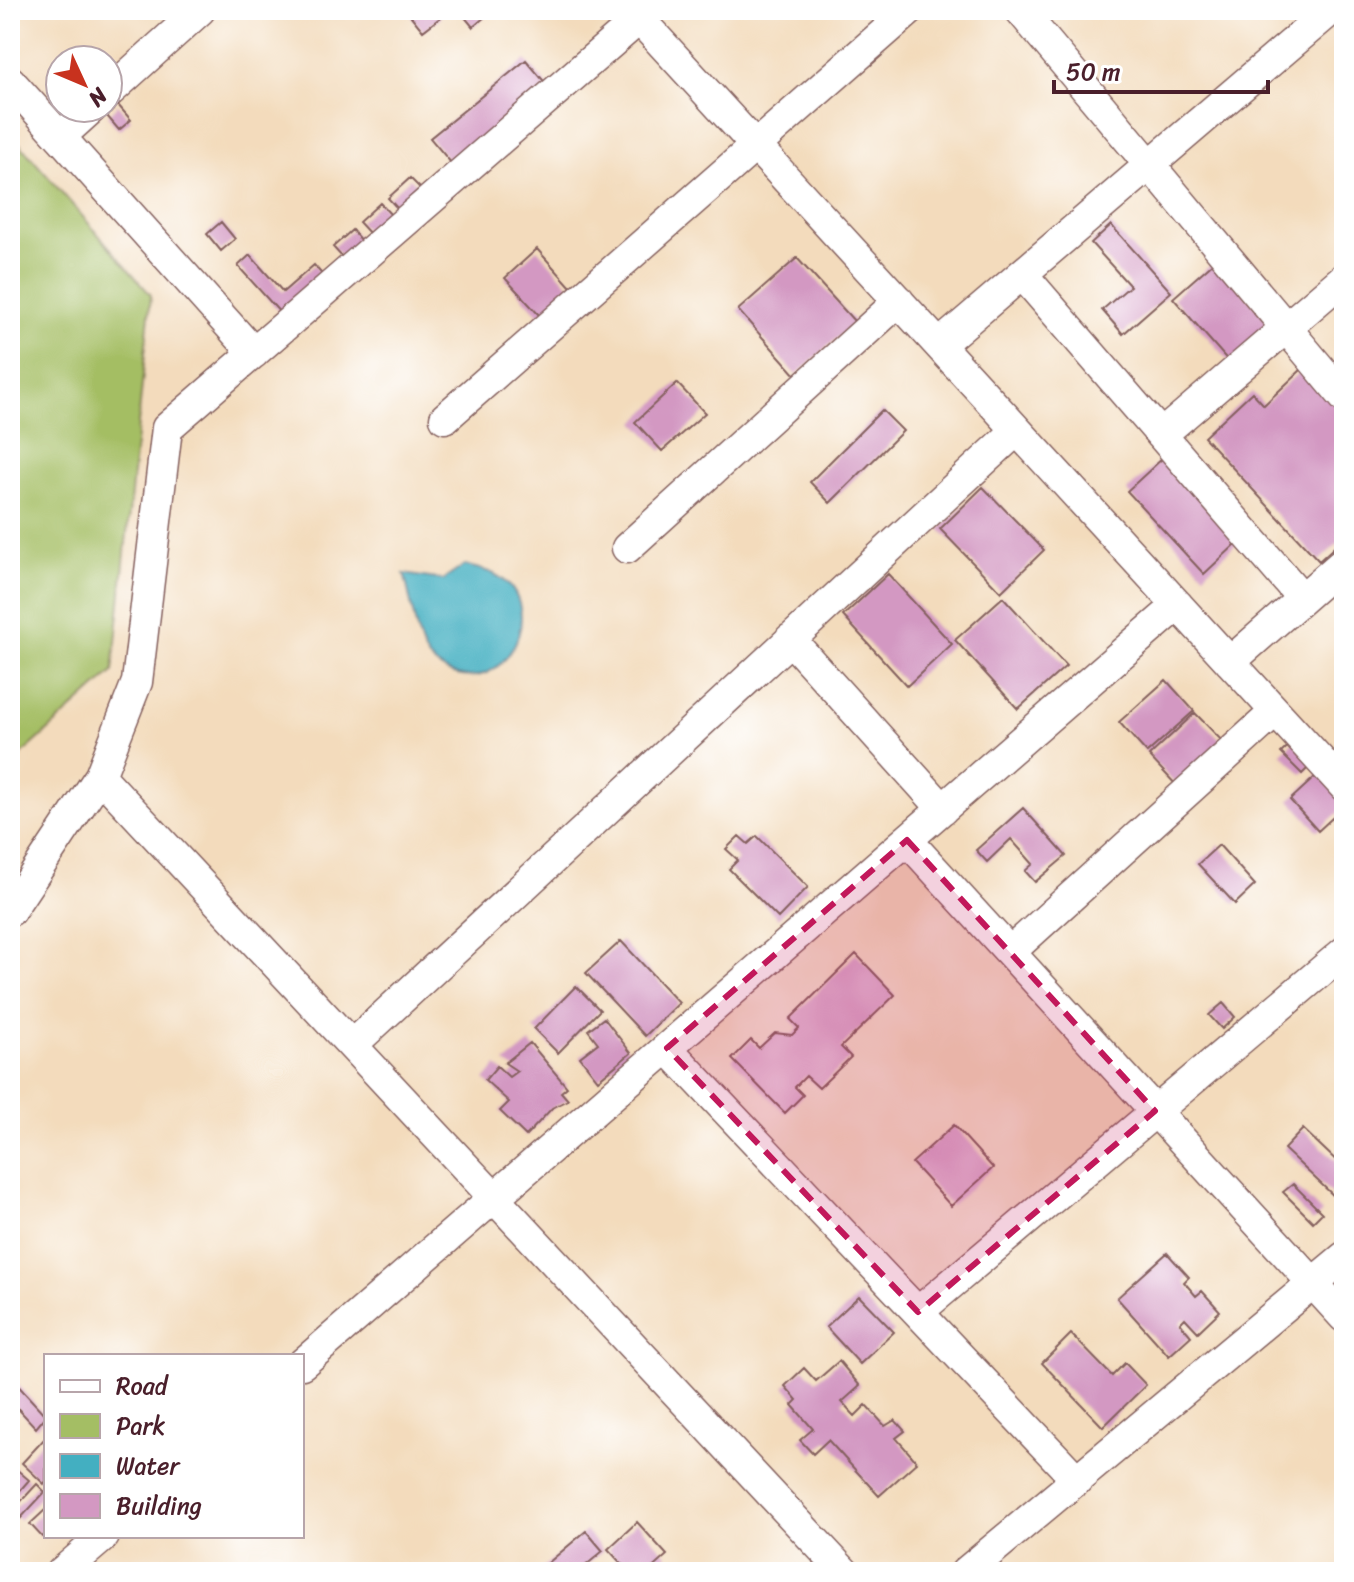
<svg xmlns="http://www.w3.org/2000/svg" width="1354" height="1582" font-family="Sriracha,sans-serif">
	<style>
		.green { fill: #a4be64; stroke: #776e48; stroke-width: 2 }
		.water { fill: #43afc1; stroke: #466776; stroke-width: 2 }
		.building { fill: #d398c2 }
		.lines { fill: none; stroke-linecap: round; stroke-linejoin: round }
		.minor-casing { stroke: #85615e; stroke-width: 33 }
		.minor { stroke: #fff; stroke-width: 30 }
		.marked { fill: #c2185b; fill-opacity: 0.2; stroke: #c2185b; stroke-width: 6; stroke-dasharray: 16 10; stroke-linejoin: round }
	</style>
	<rect width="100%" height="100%" fill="#fff"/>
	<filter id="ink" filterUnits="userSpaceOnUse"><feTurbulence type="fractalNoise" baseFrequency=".0125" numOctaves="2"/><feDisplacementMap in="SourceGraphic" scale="16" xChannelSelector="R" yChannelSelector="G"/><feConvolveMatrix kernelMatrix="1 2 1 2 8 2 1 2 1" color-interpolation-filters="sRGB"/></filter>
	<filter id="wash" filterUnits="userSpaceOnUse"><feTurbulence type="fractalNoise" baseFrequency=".006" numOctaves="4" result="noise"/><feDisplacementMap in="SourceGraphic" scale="32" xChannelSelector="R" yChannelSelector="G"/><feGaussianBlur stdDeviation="1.8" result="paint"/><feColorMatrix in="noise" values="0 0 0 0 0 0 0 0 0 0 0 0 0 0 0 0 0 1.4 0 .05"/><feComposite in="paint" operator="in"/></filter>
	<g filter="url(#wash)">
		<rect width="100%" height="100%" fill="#f3dbbc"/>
		<path class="green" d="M 10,133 L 151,295 L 113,672 L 10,765 Z"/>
		<path class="water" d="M 465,565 C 474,568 486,570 494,574 C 558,607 496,718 431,660 C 416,647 411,595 404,574 L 443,580 Z"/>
		<g id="blocks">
			<path class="building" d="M 406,10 L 435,10 L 441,17 L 423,31 Z
				M 459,10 L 493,10 L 473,27 Z
				M 526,60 L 548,86 L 452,164 L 430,138 Z
				M 118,105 L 131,120 L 119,130 L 107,116 Z
				M 410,178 L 420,188 L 398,209 L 388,198 Z
				M 380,203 L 391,215 L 371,235 L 359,222 Z
				M 221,222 L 235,239 L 221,251 L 207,234 Z
				M 1111,225 L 1171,292 L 1123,334 L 1102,310 L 1130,286 L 1091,243 Z
				M 352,230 L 361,241 L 343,258 L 333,247 Z
				M 537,249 L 571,287 L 540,316 L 505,278 Z
				M 250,255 L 283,292 L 314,265 L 326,279 L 283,316 L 238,266 Z
				M 797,258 L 855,322 L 796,375 L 738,310 Z
				M 1215,261 L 1274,327 L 1231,364 L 1173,298 Z
				M 1302,369 L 1344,414 L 1344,538 L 1319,561 L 1204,437 L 1252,392 L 1264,405 Z
				M 677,383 L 705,413 L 662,451 L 635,422 Z
				M 882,410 L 903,431 L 830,503 L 810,482 Z
				M 1176,446 L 1252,529 L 1204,574 L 1127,491 Z
				M 983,487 L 1044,550 L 1001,592 L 940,529 Z
				M 888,574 L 952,644 L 907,686 L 843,616 Z
				M 1003,597 L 1066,666 L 1018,709 L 955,640 Z
				M 1166,680 L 1194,711 L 1147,753 L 1119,722 Z
				M 1195,713 L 1226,745 L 1179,788 L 1149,756 Z
				M 1299,736 L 1319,757 L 1302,774 L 1281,753 Z
				M 1328,765 L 1344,782 L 1344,807 L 1318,831 L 1290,800 Z
				M 1023,808 L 1066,856 L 1035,882 L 1025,871 L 1033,864 L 1011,839 L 987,862 L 976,850 Z
				M 739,836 L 748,844 L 757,836 L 808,887 L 778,918 L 729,869 L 738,860 L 726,849 Z
				M 1219,845 L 1255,885 L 1235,904 L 1198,864 Z
				M 621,941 L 679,1003 L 645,1036 L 586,973 Z
				M 856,954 L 895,995 L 841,1047 L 851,1057 L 819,1088 L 806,1076 L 795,1087 L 803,1095 L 785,1113 L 732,1059 L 751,1040 L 759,1048 L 775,1033 L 792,1035 L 799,1028 L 790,1019 Z
				M 576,986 L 600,1010 L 558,1053 L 534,1029 Z
				M 1223,1003 L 1235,1017 L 1222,1029 L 1209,1015 Z
				M 604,1018 L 631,1053 L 598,1080 L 580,1057 L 598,1043 L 588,1030 Z
				M 530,1043 L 567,1087 L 561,1092 L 568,1100 L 552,1108 L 526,1136 L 500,1111 L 509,1102 L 485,1080 L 497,1066 L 509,1077 L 517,1071 L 505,1063 Z
				M 954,1125 L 993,1168 L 951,1206 L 912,1163 Z
				M 1303,1129 L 1344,1168 L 1344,1188 L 1335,1197 L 1284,1149 Z
				M 1293,1184 L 1322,1213 L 1313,1222 L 1283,1192 Z
				M 1167,1253 L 1189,1277 L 1184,1282 L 1196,1296 L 1202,1291 L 1220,1311 L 1198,1332 L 1185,1318 L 1180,1323 L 1191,1336 L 1169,1356 L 1117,1298 Z
				M 859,1296 L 894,1332 L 860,1364 L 826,1327 Z
				M 1071,1334 L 1112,1376 L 1125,1363 L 1146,1385 L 1103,1427 L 1042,1363 Z
				M 839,1361 L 860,1386 L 842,1402 L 855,1416 L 866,1405 L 885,1426 L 895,1420 L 905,1431 L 896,1438 L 917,1462 L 879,1496 L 828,1440 L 813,1454 L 800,1440 L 813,1429 L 792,1405 L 797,1400 L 785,1386 L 804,1368 L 816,1381 Z
				M 13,1380 L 46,1416 L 36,1428 L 10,1400 Z
				M 46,1437 L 46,1481 L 44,1484 L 22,1463 Z
				M 15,1468 L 29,1480 L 10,1502 L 10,1474 Z
				M 37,1484 L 45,1492 L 19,1520 L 11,1512 Z
				M 46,1509 L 46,1534 L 42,1537 L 30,1524 Z
				M 637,1522 L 667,1555 L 648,1572 L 629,1572 L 608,1549 Z
				M 586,1531 L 603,1551 L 578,1572 L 543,1572 L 541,1569 Z"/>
		</g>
	</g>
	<g filter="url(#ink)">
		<use href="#blocks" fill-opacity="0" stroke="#85615e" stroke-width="2"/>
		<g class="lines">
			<g class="minor-casing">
				<path id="minor" d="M 631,10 L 1344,786
					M 1020,10 L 1344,397
					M 10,81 L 254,353
					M 108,93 L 200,10
					M 60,137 L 92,108
					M 1022,274 L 1302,598
					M 939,345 L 1331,10
					M 445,418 L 910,10
					M 1161,435 L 1344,278
					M 627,548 L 899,301
					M 790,639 L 943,809
					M 1230,662 L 1344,562
					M 100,776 L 844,1572
					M 907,840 L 1344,1317
					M 10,911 L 100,776 L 137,682 L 167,428 L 639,19
					M 1010,952 L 1275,712
					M 352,1045 L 1017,430
					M 667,1048 L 1077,1480
					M 918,1312 L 1344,952
					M 302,1364 L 1178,605
					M 62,1572 L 104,1536
					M 966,1572 L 1344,1257"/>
			</g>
			<use href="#minor" class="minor"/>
		</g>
	</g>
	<path class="marked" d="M 907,840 L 1155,1111 L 918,1312 L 667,1048 Z"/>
	<rect width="1354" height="1582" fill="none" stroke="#fff" stroke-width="40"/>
	<rect x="44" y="1354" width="260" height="184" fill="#ffffff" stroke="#b7a5aa" stroke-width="2"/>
	<rect x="60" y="1380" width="40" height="12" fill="#ffffff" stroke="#b7a5aa" stroke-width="2"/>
	<text x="116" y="1394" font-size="24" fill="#4a1f2b">Road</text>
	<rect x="60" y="1414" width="40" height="24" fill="#a4be64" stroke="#b7a5aa" stroke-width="2"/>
	<text x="116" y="1434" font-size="24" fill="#4a1f2b">Park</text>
	<rect x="60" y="1454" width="40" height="24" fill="#43afc1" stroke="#b7a5aa" stroke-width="2"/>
	<text x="116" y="1474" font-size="24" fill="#4a1f2b">Water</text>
	<rect x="60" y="1494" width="40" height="24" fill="#d398c2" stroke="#b7a5aa" stroke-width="2"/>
	<text x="116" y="1514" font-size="24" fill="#4a1f2b">Building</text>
	<g transform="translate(84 84) rotate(134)"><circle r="38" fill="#ffffff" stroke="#b7a5aa" stroke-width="2"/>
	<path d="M0-6L14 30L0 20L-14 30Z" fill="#c8321e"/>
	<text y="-12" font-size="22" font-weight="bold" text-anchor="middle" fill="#4a1f2b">N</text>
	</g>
	<path d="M1054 80v12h214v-12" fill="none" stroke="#4a1f2b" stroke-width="4"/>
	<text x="1066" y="80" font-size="24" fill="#4a1f2b" stroke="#ffffff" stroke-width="6" paint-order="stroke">50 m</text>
</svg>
